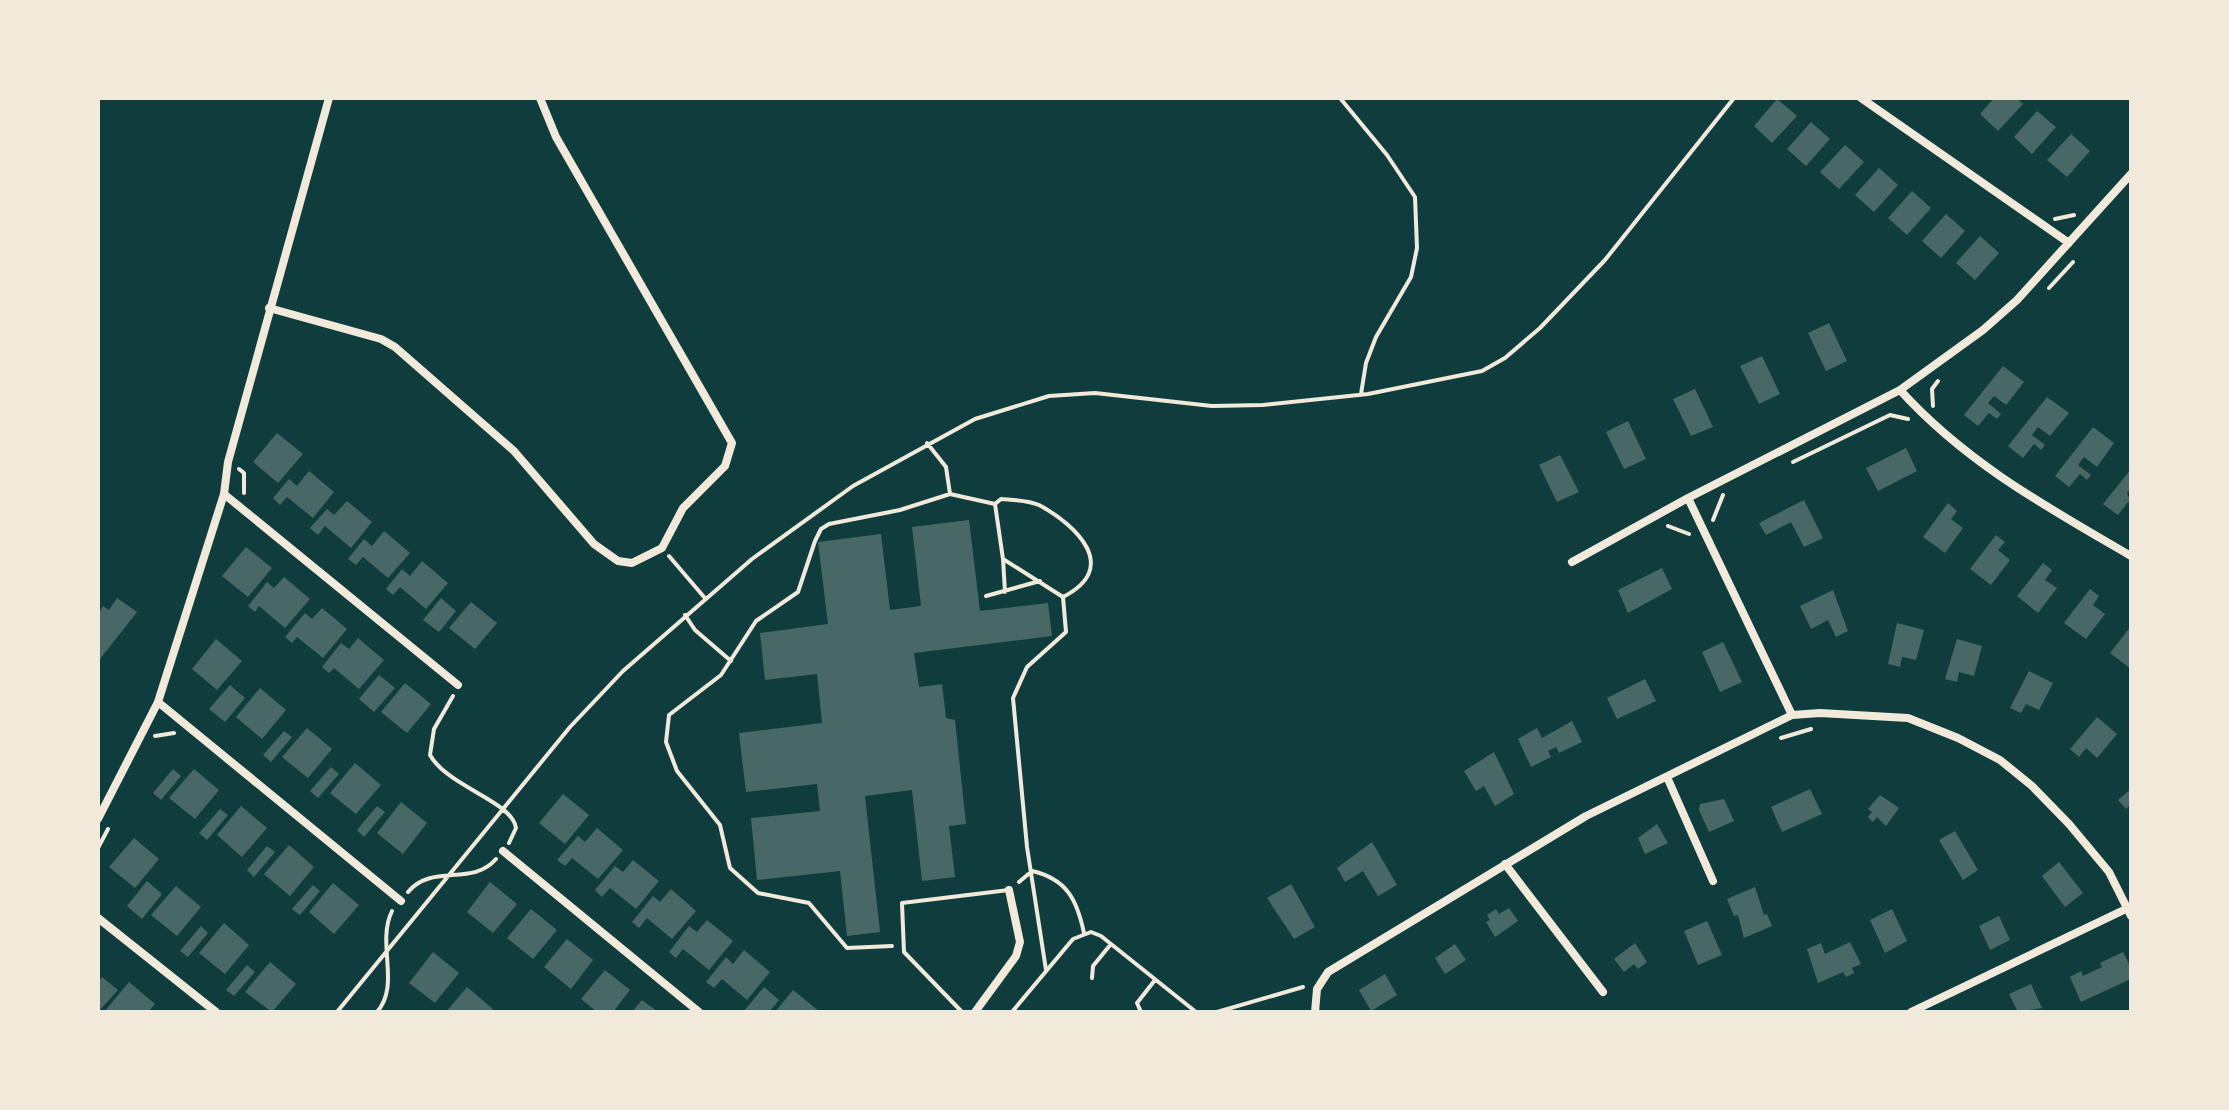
<svg xmlns="http://www.w3.org/2000/svg" width="2229" height="1110" font-family="'Varela Round',sans-serif">
	<style>
		.building { fill: #486865 }
		.lines { fill: none; stroke-linecap: round; stroke-linejoin: round }
		.path { stroke: #f1e9da; stroke-width: 4 }
		.service { stroke: #f1e9da; stroke-width: 4 }
		.minor { stroke: #f1e9da; stroke-width: 8 }
	</style>
	<rect width="100%" height="100%" fill="#0f3d3e"/>
	<path class="building" d="M 1994,98 L 2016,98 L 2023,104 L 1998,131 L 1980,114 Z
		M 1777,99 L 1797,116 L 1772,143 L 1754,126 Z
		M 2037,111 L 2056,127 L 2032,154 L 2014,137 Z
		M 1811,122 L 1830,139 L 1806,166 L 1787,149 Z
		M 2071,134 L 2090,151 L 2067,177 L 2047,160 Z
		M 1845,145 L 1864,162 L 1839,189 L 1820,172 Z
		M 1879,168 L 1898,185 L 1874,212 L 1855,195 Z
		M 1912,191 L 1931,208 L 1907,235 L 1888,218 Z
		M 1946,214 L 1965,231 L 1941,258 L 1922,241 Z
		M 1980,236 L 1999,253 L 1975,280 L 1956,263 Z
		M 1829,323 L 1847,361 L 1826,371 L 1808,333 Z
		M 1762,356 L 1780,394 L 1759,404 L 1740,366 Z
		M 2003,366 L 2024,382 L 2006,405 L 1994,396 L 1988,403 L 2001,414 L 1997,419 L 1989,413 L 1978,426 L 1964,415 Z
		M 1695,389 L 1713,427 L 1691,436 L 1673,399 Z
		M 2047,397 L 2069,413 L 2050,436 L 2038,427 L 2032,435 L 2045,445 L 2041,450 L 2034,444 L 2023,458 L 2008,446 Z
		M 1628,421 L 1646,459 L 1624,469 L 1606,432 Z
		M 2093,427 L 2114,443 L 2097,467 L 2084,457 L 2078,465 L 2091,475 L 2087,480 L 2080,474 L 2069,487 L 2055,476 Z
		M 277,433 L 303,454 L 278,483 L 253,462 Z
		M 1906,448 L 1917,471 L 1878,491 L 1866,468 Z
		M 1560,455 L 1579,492 L 1557,502 L 1539,465 Z
		M 2131,469 L 2131,488 L 2127,493 L 2131,504 L 2128,502 L 2118,515 L 2103,504 Z
		M 309,471 L 334,492 L 313,518 L 287,497 L 280,505 L 273,498 L 289,479 L 297,486 Z
		M 1804,500 L 1823,538 L 1804,547 L 1791,522 L 1766,535 L 1759,523 Z
		M 347,501 L 372,522 L 351,548 L 325,526 L 318,535 L 310,528 L 327,509 L 334,515 Z
		M 1948,503 L 1957,511 L 1951,519 L 1963,528 L 1945,553 L 1923,537 Z
		M 969,520 L 980,611 L 1048,603 L 1052,636 L 914,653 L 919,687 L 942,684 L 946,718 L 955,720 L 966,824 L 949,826 L 955,877 L 922,881 L 912,790 L 865,796 L 880,932 L 847,936 L 840,871 L 757,880 L 751,818 L 820,811 L 817,784 L 746,792 L 739,733 L 822,723 L 817,674 L 765,680 L 760,633 L 828,624 L 818,542 L 881,534 L 890,610 L 921,606 L 912,527 Z
		M 384,531 L 410,553 L 388,578 L 363,557 L 356,565 L 348,559 L 364,539 L 372,546 Z
		M 1996,535 L 2005,542 L 1998,550 L 2010,560 L 1991,585 L 1970,569 Z
		M 246,547 L 272,568 L 248,597 L 222,576 Z
		M 422,561 L 448,583 L 426,609 L 400,587 L 393,595 L 386,589 L 402,569 L 410,576 Z
		M 2043,563 L 2052,570 L 2045,580 L 2057,588 L 2038,613 L 2017,596 Z
		M 1662,568 L 1672,589 L 1628,613 L 1618,590 Z
		M 284,577 L 310,599 L 285,628 L 259,606 L 255,612 L 248,606 L 267,582 L 274,588 Z
		M 2090,589 L 2099,596 L 2093,605 L 2105,614 L 2086,639 L 2064,623 Z
		M 1833,590 L 1848,631 L 1836,637 L 1828,620 L 1811,629 L 1800,606 Z
		M 117,598 L 137,612 L 100,659 L 98,614 L 103,606 L 109,610 Z
		M 441,598 L 456,611 L 439,632 L 423,620 Z
		M 471,602 L 497,623 L 475,649 L 449,628 Z
		M 322,608 L 347,629 L 323,658 L 297,637 L 292,643 L 285,637 L 305,613 L 312,619 Z
		M 1897,623 L 1924,630 L 1916,660 L 1902,657 L 1900,667 L 1888,664 Z
		M 2131,626 L 2131,669 L 2110,653 Z
		M 358,638 L 384,660 L 359,689 L 334,668 L 329,673 L 322,667 L 341,643 L 349,649 Z
		M 216,639 L 242,661 L 217,690 L 192,669 Z
		M 1957,639 L 1982,646 L 1974,676 L 1959,672 L 1957,682 L 1945,679 Z
		M 1723,642 L 1742,682 L 1720,692 L 1702,652 Z
		M 2029,671 L 2053,683 L 2039,710 L 2026,704 L 2021,713 L 2010,708 Z
		M 379,675 L 395,688 L 374,712 L 359,699 Z
		M 1645,679 L 1656,701 L 1617,719 L 1607,698 Z
		M 405,683 L 431,704 L 407,733 L 381,712 Z
		M 230,685 L 245,698 L 225,722 L 209,709 Z
		M 260,688 L 286,710 L 262,739 L 236,717 Z
		M 2097,717 L 2117,734 L 2097,758 L 2086,748 L 2079,757 L 2070,749 Z
		M 1572,721 L 1582,742 L 1559,753 L 1556,747 L 1548,751 L 1551,757 L 1531,767 L 1518,739 L 1537,728 L 1542,738 Z
		M 307,728 L 332,749 L 308,778 L 282,757 Z
		M 284,731 L 292,737 L 271,762 L 263,755 Z
		M 1494,752 L 1514,794 L 1495,806 L 1484,786 L 1476,791 L 1464,771 Z
		M 355,763 L 381,785 L 356,814 L 330,793 Z
		M 331,767 L 339,774 L 318,798 L 310,791 Z
		M 173,769 L 181,776 L 161,800 L 153,793 Z
		M 194,769 L 219,790 L 195,819 L 169,798 Z
		M 1810,789 L 1822,814 L 1782,832 L 1771,807 Z
		M 2131,789 L 2131,804 L 2126,809 L 2118,800 Z
		M 563,794 L 589,815 L 565,844 L 539,823 Z
		M 1880,795 L 1899,808 L 1886,826 L 1877,817 L 1873,822 L 1868,817 L 1872,812 L 1868,809 Z
		M 1724,799 L 1734,821 L 1709,832 L 1699,810 L 1700,804 Z
		M 401,802 L 427,823 L 403,854 L 377,833 Z
		M 241,806 L 267,828 L 242,857 L 217,835 Z
		M 377,806 L 385,812 L 364,837 L 357,830 Z
		M 220,809 L 228,815 L 207,840 L 199,833 Z
		M 1657,824 L 1668,843 L 1645,854 L 1638,838 Z
		M 597,828 L 623,850 L 598,879 L 572,858 L 565,866 L 557,860 L 578,836 L 585,842 Z
		M 1955,831 L 1978,870 L 1963,880 L 1939,840 Z
		M 134,838 L 159,859 L 135,888 L 109,867 Z
		M 1372,842 L 1397,885 L 1378,896 L 1363,871 L 1345,882 L 1337,868 Z
		M 289,845 L 314,867 L 290,896 L 264,874 Z
		M 267,846 L 275,852 L 254,877 L 247,870 Z
		M 633,860 L 659,881 L 636,909 L 610,888 L 602,897 L 595,890 L 615,866 L 623,872 Z
		M 2059,862 L 2083,893 L 2065,907 L 2042,876 Z
		M 147,881 L 162,894 L 142,919 L 127,906 Z
		M 490,882 L 517,904 L 493,933 L 467,912 Z
		M 333,883 L 359,905 L 334,934 L 309,912 Z
		M 1291,884 L 1315,927 L 1294,939 L 1267,898 Z
		M 313,885 L 320,891 L 300,915 L 292,909 Z
		M 176,886 L 201,907 L 177,936 L 151,915 Z
		M 1755,887 L 1764,915 L 1767,914 L 1772,926 L 1744,938 L 1738,915 L 1734,916 L 1727,899 Z
		M 671,889 L 696,911 L 672,939 L 647,918 L 639,928 L 632,922 L 653,896 L 660,902 Z
		M 1509,908 L 1518,921 L 1495,937 L 1486,922 L 1490,920 L 1487,915 L 1496,909 L 1499,914 Z
		M 531,909 L 557,930 L 533,959 L 507,938 Z
		M 1892,909 L 1907,941 L 1885,953 L 1870,920 Z
		M 1999,916 L 2010,940 L 1990,950 L 1979,926 Z
		M 707,920 L 733,941 L 709,970 L 683,949 L 676,958 L 669,952 L 689,926 L 697,932 Z
		M 1707,921 L 1722,955 L 1698,965 L 1684,931 Z
		M 224,923 L 249,945 L 225,974 L 199,953 Z
		M 201,926 L 208,933 L 188,957 L 180,951 Z
		M 567,939 L 593,960 L 571,989 L 544,967 Z
		M 1850,942 L 1861,964 L 1852,968 L 1854,973 L 1846,977 L 1843,972 L 1818,983 L 1807,949 L 1821,943 L 1825,954 Z
		M 1635,943 L 1647,962 L 1638,969 L 1634,964 L 1624,972 L 1614,959 Z
		M 1455,944 L 1466,960 L 1445,974 L 1435,958 Z
		M 744,950 L 770,972 L 747,1000 L 722,979 L 714,988 L 706,982 L 726,957 L 733,964 Z
		M 433,952 L 459,973 L 435,1003 L 409,983 Z
		M 2123,952 L 2131,968 L 2131,979 L 2081,1002 L 2070,977 L 2081,971 L 2083,976 L 2102,967 L 2100,963 Z
		M 270,962 L 296,984 L 272,1012 L 245,992 Z
		M 247,965 L 255,972 L 234,996 L 226,990 Z
		M 605,970 L 630,990 L 613,1012 L 597,1012 L 581,999 Z
		M 1385,974 L 1397,995 L 1371,1011 L 1359,990 Z
		M 102,977 L 118,990 L 98,1012 L 98,983 Z
		M 129,982 L 155,1004 L 148,1012 L 104,1012 Z
		M 2031,984 L 2042,1008 L 2018,1012 L 2009,994 Z
		M 467,987 L 493,1009 L 490,1012 L 446,1012 Z
		M 764,987 L 779,1000 L 769,1012 L 743,1012 Z
		M 793,990 L 820,1012 L 775,1012 Z
		M 642,1000 L 658,1012 L 632,1012 Z"/>
	<g class="lines">
		<path class="path" d="M 1340,98 L 1387,155 L 1415,197 L 1417,248 L 1411,277 L 1376,337 L 1366,363 L 1361,394
			M 2055,219 L 2074,215
			M 2049,288 L 2073,262
			M 1933,406 L 1932,389 L 1938,381
			M 927,443 L 946,467 L 950,494
			M 1793,462 L 1890,415 L 1908,419
			M 239,469 L 244,473 L 244,493
			M 1713,520 L 1723,495
			M 1668,526 L 1689,534
			M 669,556 L 704,597
			M 1003,559 L 1005,592
			M 986,596 L 1040,581
			M 685,615 L 695,630 L 731,661
			M 453,696 L 434,729 L 430,755 C 448,787 512,801 516,828 L 509,843
			M 155,736 L 174,733
			M 1781,738 L 1811,729
			M 98,848 L 108,829
			M 1019,882 L 1032,871 C 1067,879 1077,900 1084,933
			M 408,892 C 432,863 472,887 496,859
			M 892,946 L 847,948 L 809,903 L 758,893 L 730,868 L 720,825 L 677,771 L 666,742 L 669,715 L 721,675 L 756,621 L 798,592 L 815,541 L 821,529 L 829,524 L 900,510 L 950,494 L 995,504
			M 1046,970 L 1027,847 L 1013,698 L 1027,667 L 1066,632 L 1063,597 L 1003,559 L 995,504 L 1001,499 C 1013,500 1028,500 1039,505 C 1078,526 1120,568 1063,597
			M 1092,978 L 1093,966 L 1111,944
			M 337,1012 L 570,727 L 623,671 L 752,559 L 853,486 L 975,419 L 1049,396 L 1095,393 L 1212,406 L 1263,405 L 1368,394 L 1482,371 L 1505,358 L 1540,328 L 1605,260 L 1734,98
			M 377,1012 C 401,984 376,944 392,911
			M 1012,1012 L 1073,939 L 1091,932 L 1101,936 L 1196,1012
			M 1141,1012 L 1137,1003 L 1155,980
			M 1217,1012 L 1303,987"/>
		<path class="service" d="M 962,1012 L 904,952 L 902,903 L 1009,890"/>
		<path class="minor" d="M 1861,98 L 2069,243
			M 269,308 L 381,339 L 395,347 L 514,451 L 594,544 L 618,561 L 632,563 L 662,548 L 683,508 L 725,466 L 732,443 L 556,137 L 540,98
			M 1900,390 C 1966,463 2047,507 2131,556
			M 224,494 L 458,685
			M 1688,498 L 1792,715
			M 1572,562 L 1688,498 L 1900,390 L 1983,330 L 2017,300 L 2131,174
			M 158,702 L 401,901
			M 1667,777 L 1713,881
			M 98,819 L 158,702 L 224,494 L 228,462 L 329,98
			M 503,851 L 699,1012
			M 1505,864 L 1603,992
			M 98,918 L 216,1012
			M 975,1012 L 1016,956 L 1020,942 L 1009,890
			M 1315,1012 L 1317,989 L 1328,972 L 1586,816 L 1792,715 L 1820,713 L 1908,718 L 1958,738 L 2000,760 L 2032,786 L 2069,824 L 2109,872 L 2131,916
			M 1911,1012 L 2126,909"/>
	</g>
	<rect width="2229" height="1110" fill="none" stroke="#f1e9da" stroke-width="200"/>
</svg>
